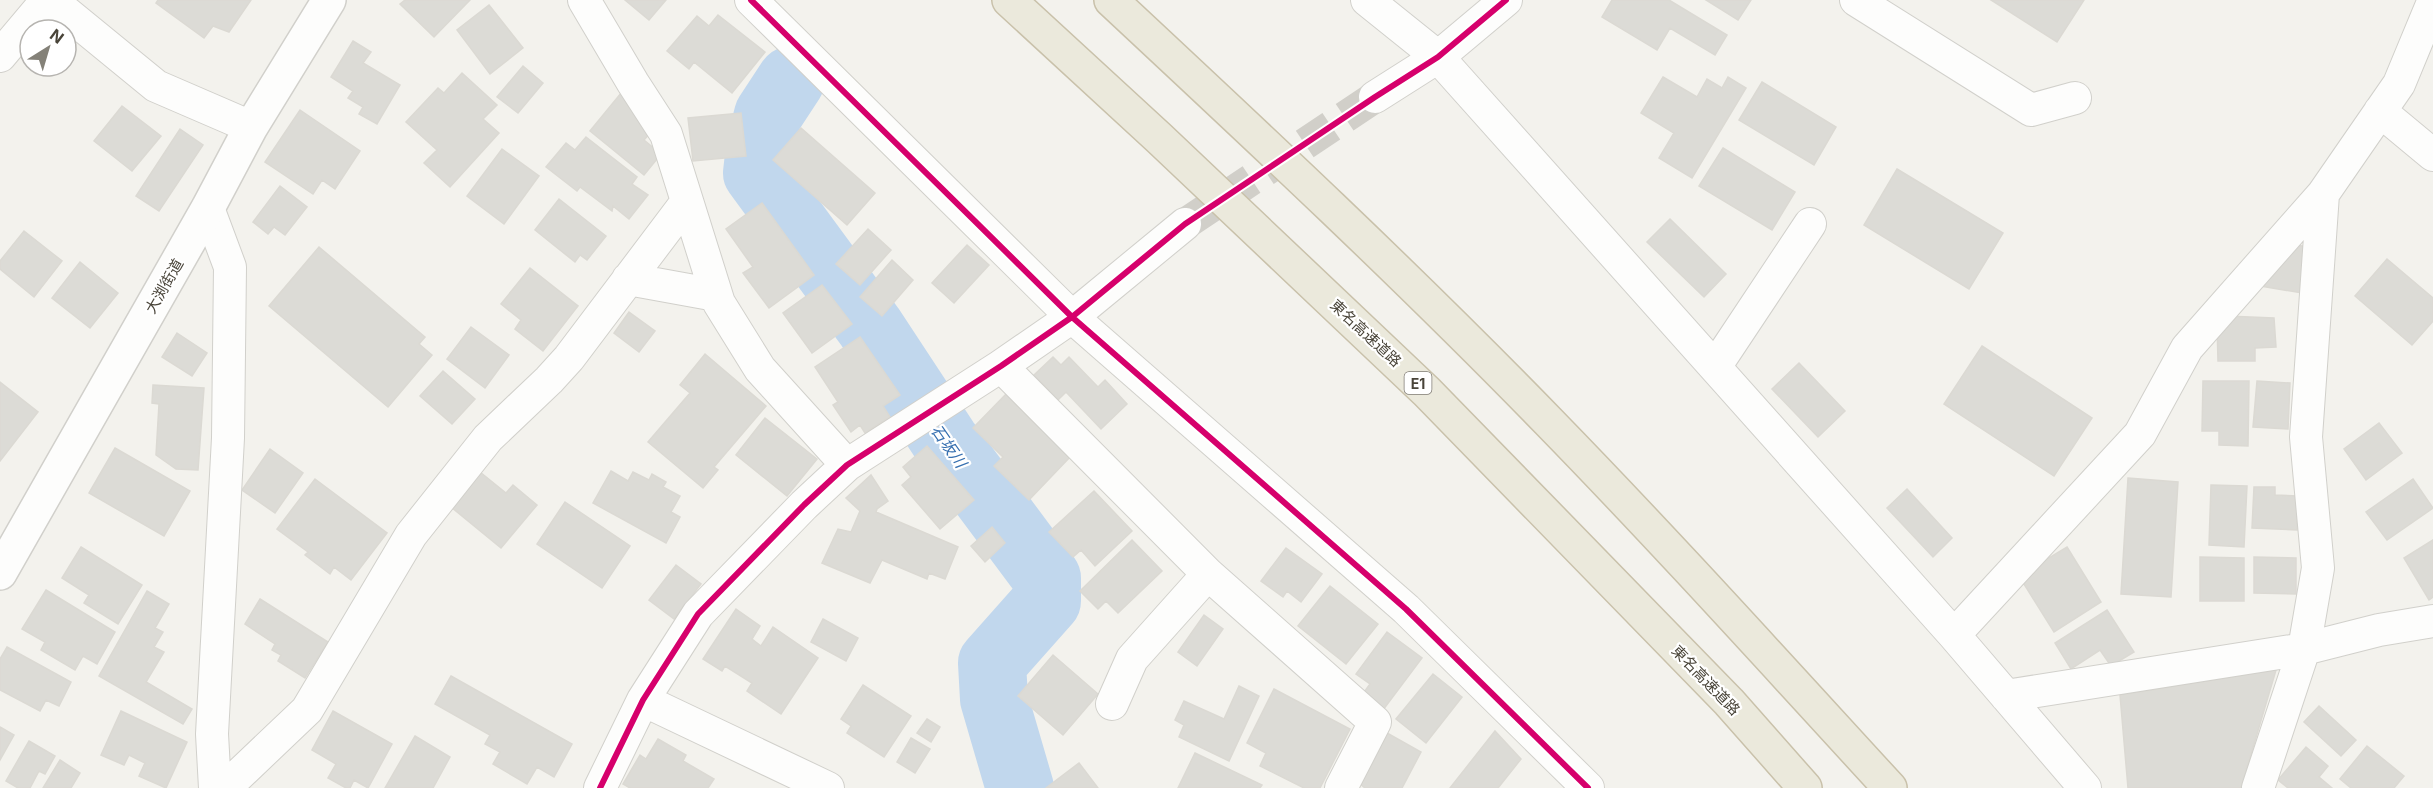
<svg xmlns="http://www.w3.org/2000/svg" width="2433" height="788" font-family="Inter,'Noto Sans JP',sans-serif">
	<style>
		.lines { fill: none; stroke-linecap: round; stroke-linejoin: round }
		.river { stroke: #c1d7ed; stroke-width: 68 }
		.building { fill: #dcdbd6; stroke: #dbd9d3; stroke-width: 1.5 }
		.minor-tunnel { stroke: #d1cfc9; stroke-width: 32; stroke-dasharray: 32 16; stroke-linecap: butt }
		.minor-casing { stroke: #d1d0cb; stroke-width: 34 }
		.tertiary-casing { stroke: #d1d0cb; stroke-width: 36 }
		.motorway-casing { stroke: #c9c1aa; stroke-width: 36 }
		.minor { stroke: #fdfdfc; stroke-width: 32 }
		.tertiary { stroke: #fdfdfc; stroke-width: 33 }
		.motorway { stroke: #ebe9dc; stroke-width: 33 }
		.cycleway-casing { stroke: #fff; stroke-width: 10 }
		.cycleway { stroke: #d6006c; stroke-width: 6 }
		.labels { text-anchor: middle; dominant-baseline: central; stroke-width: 4.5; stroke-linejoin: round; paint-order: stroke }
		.shield { fill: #fff; stroke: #807c74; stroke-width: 1.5 }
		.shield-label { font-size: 14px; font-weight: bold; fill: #494439 }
		.street-label { font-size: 15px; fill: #494439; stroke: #fff }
		.water-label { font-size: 16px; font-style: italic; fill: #3770b0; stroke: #fff }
	</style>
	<rect width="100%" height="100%" fill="#f3f2ed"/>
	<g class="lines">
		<path class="river" d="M 791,80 L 768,115 L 760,146 L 757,173 L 870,327 L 945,441 L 1047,578 L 1047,601 L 992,663 L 994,699 L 1020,788"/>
	</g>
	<path class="building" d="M 158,0 L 251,0 L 229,32 L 213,26 L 204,38 L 156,3 Z
		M 405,0 L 470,0 L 434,37 L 400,4 Z
		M 625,0 L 666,0 L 649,20 Z
		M 1612,0 L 1669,0 L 1727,35 L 1715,55 L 1670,28 L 1657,50 L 1602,17 Z
		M 1706,0 L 1751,0 L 1738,20 Z
		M 1991,0 L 2084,0 L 2057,42 Z
		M 489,5 L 523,48 L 490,74 L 457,30 Z
		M 718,15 L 765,52 L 732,93 L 694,62 L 689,69 L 667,51 L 697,16 L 709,26 Z
		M 353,41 L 371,52 L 363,63 L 400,85 L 377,124 L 359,114 L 363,107 L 348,98 L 353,91 L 331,77 Z
		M 523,66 L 543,83 L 518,113 L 497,97 Z
		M 462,73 L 497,105 L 483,119 L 499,133 L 450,187 L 424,163 L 437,150 L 406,122 L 438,88 L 444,93 Z
		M 1663,77 L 1697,97 L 1707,79 L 1722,88 L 1728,77 L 1746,88 L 1692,178 L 1659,158 L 1674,133 L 1641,113 Z
		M 1762,82 L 1836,127 L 1814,165 L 1739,120 Z
		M 622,92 L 652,131 L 644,140 L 661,154 L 644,175 L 590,131 Z
		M 122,106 L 161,136 L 132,171 L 94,141 Z
		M 300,110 L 360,151 L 335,189 L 322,180 L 313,194 L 265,162 Z
		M 741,113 L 746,156 L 693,161 L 688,118 Z
		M 801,128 L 875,193 L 847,225 L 773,160 Z
		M 180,129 L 203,145 L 159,211 L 136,196 Z
		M 586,137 L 637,177 L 632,184 L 648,195 L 629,219 L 613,206 L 612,211 L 580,187 L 577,191 L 546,167 L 566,143 L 575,150 Z
		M 1723,148 L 1795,192 L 1772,230 L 1699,186 Z
		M 502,149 L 539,176 L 504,224 L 467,196 Z
		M 1897,169 L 2003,233 L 1969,289 L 1864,225 Z
		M 280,186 L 307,207 L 285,235 L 274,227 L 268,234 L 253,222 Z
		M 559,199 L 606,236 L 587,260 L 580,255 L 575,262 L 535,230 Z
		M 762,203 L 814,275 L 769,308 L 743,273 L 753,267 L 726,229 Z
		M 1670,219 L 1726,274 L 1704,297 L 1647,242 Z
		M 868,229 L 891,250 L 860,285 L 836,264 Z
		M 24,231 L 62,261 L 34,297 L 0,269 L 0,261 Z
		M 2290,244 L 2309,247 L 2302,293 L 2260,286 Z
		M 967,245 L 989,265 L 954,303 L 932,283 Z
		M 319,247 L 425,337 L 419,344 L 432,355 L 388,407 L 269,306 Z
		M 2387,259 L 2433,298 L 2433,321 L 2412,345 L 2355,296 Z
		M 892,260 L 913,280 L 882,316 L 860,297 Z
		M 80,262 L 118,293 L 90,328 L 52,298 Z
		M 530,268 L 578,306 L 543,351 L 515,329 L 521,320 L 501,304 Z
		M 822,285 L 852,324 L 812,353 L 783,313 Z
		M 629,312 L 655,331 L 639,352 L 614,333 Z
		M 2226,316 L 2274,318 L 2276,347 L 2255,348 L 2255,361 L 2218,361 L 2217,325 Z
		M 471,327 L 509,355 L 485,388 L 447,359 Z
		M 177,333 L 207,353 L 192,376 L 162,357 Z
		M 860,337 L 900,395 L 883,406 L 890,417 L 865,433 L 860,425 L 851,432 L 833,405 L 838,402 L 815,367 Z
		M 1982,346 L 2092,418 L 2054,476 L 1944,404 Z
		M 705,354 L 766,406 L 714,467 L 718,470 L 703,488 L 648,442 L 690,393 L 680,385 Z
		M 1053,357 L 1061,365 L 1069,357 L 1098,387 L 1105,380 L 1127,404 L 1101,429 L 1066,392 L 1058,400 L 1034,375 Z
		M 1799,363 L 1845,411 L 1818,437 L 1772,389 Z
		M 443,371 L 475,399 L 452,424 L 420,396 Z
		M 2203,381 L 2249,381 L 2248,446 L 2219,445 L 2219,431 L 2202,431 Z
		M 2257,381 L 2290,383 L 2288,429 L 2253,427 Z
		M 0,382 L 38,412 L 0,461 Z
		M 153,385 L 204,388 L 198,470 L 176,469 L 156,455 L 159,404 L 152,403 Z
		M 1007,393 L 1071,456 L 1029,500 L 994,466 L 1003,457 L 973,428 Z
		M 765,418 L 817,459 L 787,496 L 736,455 Z
		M 2379,423 L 2402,453 L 2366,480 L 2344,449 Z
		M 927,446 L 974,500 L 940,529 L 902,485 L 911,477 L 903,467 Z
		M 115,448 L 190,491 L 164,536 L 89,493 Z
		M 270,449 L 303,473 L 275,513 L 242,490 Z
		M 611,471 L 628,481 L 633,472 L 649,480 L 652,474 L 666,482 L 663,487 L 680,496 L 671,512 L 680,517 L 666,543 L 593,503 Z
		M 480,472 L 506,493 L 513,485 L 537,505 L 501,548 L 451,507 Z
		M 871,475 L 888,501 L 877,509 L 876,512 L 958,547 L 945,579 L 929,573 L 927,579 L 882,560 L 870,583 L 822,563 L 838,529 L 851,532 L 860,511 L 846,498 Z
		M 2128,478 L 2178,482 L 2171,597 L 2121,594 Z
		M 315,479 L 387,533 L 351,580 L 334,567 L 330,574 L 305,555 L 308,552 L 277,529 Z
		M 2413,479 L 2433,508 L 2387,540 L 2366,512 Z
		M 2211,485 L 2247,486 L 2244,547 L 2209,545 Z
		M 2254,487 L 2275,487 L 2275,495 L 2298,496 L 2297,530 L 2252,528 Z
		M 1907,489 L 1952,538 L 1933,557 L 1887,508 Z
		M 1094,491 L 1132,531 L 1095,566 L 1081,550 L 1073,557 L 1049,532 Z
		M 565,502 L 630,546 L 602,588 L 537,544 Z
		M 992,527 L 1005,543 L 985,562 L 971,546 Z
		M 1132,540 L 1162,571 L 1118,613 L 1106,601 L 1098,609 L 1080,591 Z
		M 2433,540 L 2433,597 L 2429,600 L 2404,558 Z
		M 81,547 L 142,585 L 118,624 L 84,603 L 89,595 L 62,578 Z
		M 2067,547 L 2101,602 L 2054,632 L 2019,576 Z
		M 1286,548 L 1322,574 L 1301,602 L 1287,591 L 1283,597 L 1261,581 Z
		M 2200,557 L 2244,558 L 2244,601 L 2200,601 Z
		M 2254,557 L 2296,558 L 2296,594 L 2254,593 Z
		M 676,565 L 701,584 L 674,619 L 649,600 Z
		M 1330,586 L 1378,624 L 1346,664 L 1298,626 Z
		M 46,590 L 115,632 L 97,664 L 83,656 L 75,670 L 41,650 L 45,642 L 22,629 Z
		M 147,591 L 169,604 L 155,628 L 163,632 L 154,647 L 164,652 L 146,682 L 192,709 L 183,724 L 99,676 Z
		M 260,599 L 328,642 L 305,678 L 278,661 L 281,655 L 272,650 L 275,644 L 245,624 Z
		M 736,609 L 760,626 L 752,639 L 761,646 L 773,627 L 818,658 L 781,714 L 747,691 L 752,683 L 725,666 L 722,671 L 703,659 Z
		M 2107,610 L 2134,652 L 2111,666 L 2100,650 L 2071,669 L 2055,643 Z
		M 1204,615 L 1223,629 L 1197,666 L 1178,652 Z
		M 823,619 L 858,638 L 846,661 L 811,642 Z
		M 1387,632 L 1422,658 L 1383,710 L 1362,695 L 1370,684 L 1356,674 Z
		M 7,647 L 71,682 L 59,706 L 46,700 L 40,711 L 0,690 L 0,659 Z
		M 1053,655 L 1098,694 L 1063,735 L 1018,696 Z
		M 2276,670 L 2241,788 L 2128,788 L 2120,695 Z
		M 1433,674 L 1462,697 L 1426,743 L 1396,719 Z
		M 451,676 L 572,744 L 554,777 L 537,767 L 527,784 L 493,764 L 500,752 L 485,744 L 490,735 L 435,704 Z
		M 863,685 L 911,716 L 884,757 L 847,733 L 851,726 L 841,719 Z
		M 1239,686 L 1259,696 L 1229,761 L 1179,737 L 1184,725 L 1175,720 L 1184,701 L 1224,719 Z
		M 1274,689 L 1350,729 L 1320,788 L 1304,788 L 1260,766 L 1266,753 L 1247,743 Z
		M 2319,706 L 2356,740 L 2341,756 L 2304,722 Z
		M 121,711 L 187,742 L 166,788 L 139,776 L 145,763 L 129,755 L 124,765 L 101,755 Z
		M 333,711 L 392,744 L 368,788 L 354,780 L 350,788 L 346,788 L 328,778 L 336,764 L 312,750 Z
		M 927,719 L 940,727 L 931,742 L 917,733 Z
		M 0,727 L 14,735 L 0,760 Z
		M 1495,731 L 1521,759 L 1498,788 L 1450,788 Z
		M 1387,733 L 1421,752 L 1402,788 L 1365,788 L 1359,783 Z
		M 415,736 L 450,757 L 433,788 L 385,788 Z
		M 911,738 L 930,749 L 915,773 L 897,762 Z
		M 658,739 L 686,755 L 683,761 L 714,779 L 708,788 L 630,788 L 623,784 L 640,755 L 646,759 Z
		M 29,741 L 55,756 L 45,774 L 39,771 L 30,788 L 18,788 L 6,781 Z
		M 2367,746 L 2404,776 L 2394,788 L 2351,788 L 2340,779 Z
		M 2306,747 L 2328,766 L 2319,777 L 2332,788 L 2288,788 L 2278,780 Z
		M 1195,753 L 1262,785 L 1260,788 L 1178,788 Z
		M 60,760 L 80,773 L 71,788 L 43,788 Z
		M 1079,763 L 1098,788 L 1046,788 Z"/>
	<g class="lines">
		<path class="minor-tunnel" d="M 1185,224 L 1375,97"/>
		<g class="minor-casing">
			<path id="minor" d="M 51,0 L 156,86 L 251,127
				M 584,0 L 633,83 L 666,134 L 719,303 L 760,369 L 847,465
				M 751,0 L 1072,317 L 1406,609 L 1588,788
				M 1367,0 L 1438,57 L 1954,635 L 2085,788
				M 1856,0 L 2031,110 L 2075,98
				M 0,56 L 47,0
				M 1375,97 L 1438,57 L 1506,0
				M 2380,111 L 2433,155
				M 208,208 L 230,267 L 228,438 L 212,734 L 215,788
				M 628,279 L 716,295
				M 1001,366 L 1208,574 L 1375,722 L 1341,788
				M 1715,367 L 1810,224
				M 1954,635 L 2140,434 L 2187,348 L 2323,194 L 2399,84 L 2433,2
				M 2006,696 L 2304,649 L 2379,630 L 2433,621
				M 643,700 L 828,788
				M 1112,704 L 1132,659 L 1208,574
				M 225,788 L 307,710 L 411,535 L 488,438 L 549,380 L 569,358 L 686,203
				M 600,788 L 643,700 L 698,614 L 804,505 L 847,465 L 1001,366 L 1072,317 L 1185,224
				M 2258,788 L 2304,649 L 2318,568 L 2306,437 L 2323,194"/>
		</g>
		<g class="tertiary-casing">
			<path id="tertiary" d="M 0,573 L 208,208 L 251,127 L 329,0"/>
		</g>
		<g class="motorway-casing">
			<path id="motorway" d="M 1009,0 L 1159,138 L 1427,392 L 1729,702 L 1805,788
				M 1111,0 C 1259,138 1407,276 1548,421 C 1665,541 1777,665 1890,788"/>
		</g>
		<use href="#minor" class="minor"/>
		<use href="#tertiary" class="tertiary"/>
		<use href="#motorway" class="motorway"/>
		<g class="cycleway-casing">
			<path id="cycleway" d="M 751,0 L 1072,317 L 1406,609 L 1588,788
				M 600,788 L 643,700 L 698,614 L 804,505 L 847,465 L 1001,366 L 1072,317 L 1185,224 L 1375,97 L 1438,57 L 1506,0"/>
		</g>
		<use href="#cycleway" class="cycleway"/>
	</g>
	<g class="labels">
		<rect class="shield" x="1404.5" y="372" width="27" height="22" rx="4.5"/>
		<g class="shield-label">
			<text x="1418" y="383">E1</text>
		</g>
		<g class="street-label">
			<text transform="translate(164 286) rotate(-60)">大渕街道</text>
			<text transform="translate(1366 333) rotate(43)">東名高速道路</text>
			<text transform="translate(1706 680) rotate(46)">東名高速道路</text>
		</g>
		<g class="water-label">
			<text transform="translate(949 446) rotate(55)">石坂川</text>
		</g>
	</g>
	<g transform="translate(48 48) rotate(37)"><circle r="28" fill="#ffffff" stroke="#b6b4b0" stroke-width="1.5"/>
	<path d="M0-4.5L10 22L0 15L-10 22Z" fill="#848178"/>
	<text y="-9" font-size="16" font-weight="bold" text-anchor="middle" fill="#494439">N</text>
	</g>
</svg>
